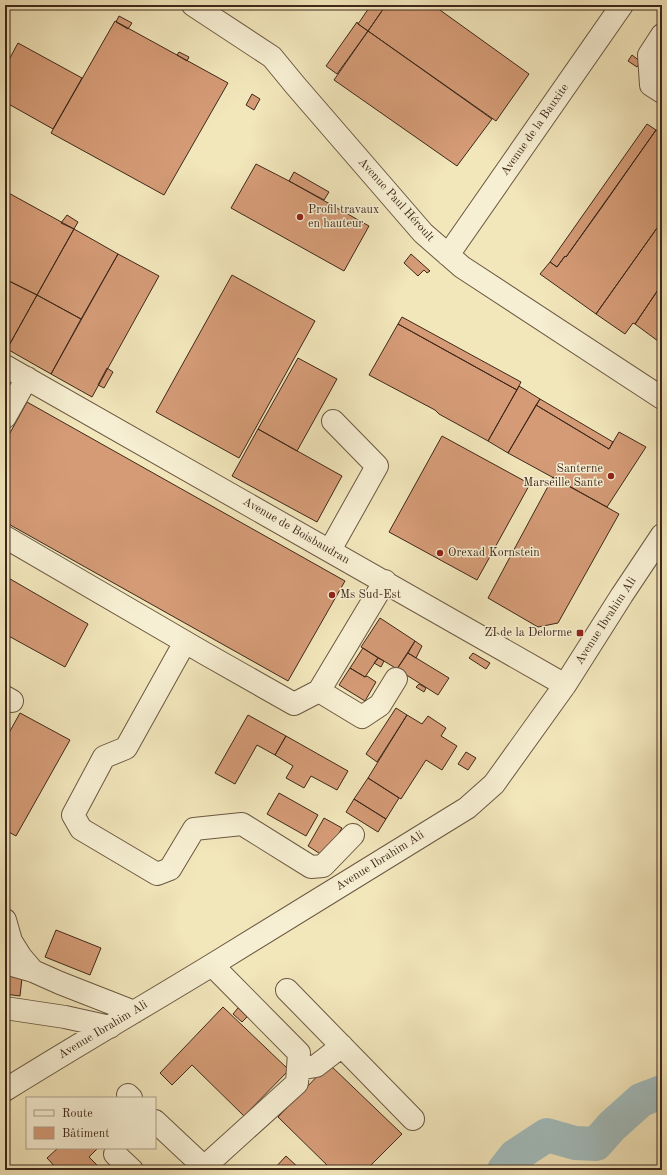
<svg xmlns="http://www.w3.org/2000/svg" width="667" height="1175" font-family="'Old Standard TT',serif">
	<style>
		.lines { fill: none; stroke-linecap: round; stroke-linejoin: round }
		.river { stroke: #a2bcbc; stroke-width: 34 }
		.building { fill: #d49b76; stroke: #3e281a }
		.minor-casing { stroke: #6b5842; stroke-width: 24 }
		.minor { stroke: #f7efd3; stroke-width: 22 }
		.poi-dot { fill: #8f2418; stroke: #f7efd3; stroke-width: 1.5 }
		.labels { text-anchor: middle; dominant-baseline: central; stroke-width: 3; stroke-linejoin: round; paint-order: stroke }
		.street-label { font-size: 12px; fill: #3e281a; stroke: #f7efd3 }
		.poi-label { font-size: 12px; fill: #3e281a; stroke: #f7efd3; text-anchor: start }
	</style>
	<rect width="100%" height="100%" fill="#f2e6bb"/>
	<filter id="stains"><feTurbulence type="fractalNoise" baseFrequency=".005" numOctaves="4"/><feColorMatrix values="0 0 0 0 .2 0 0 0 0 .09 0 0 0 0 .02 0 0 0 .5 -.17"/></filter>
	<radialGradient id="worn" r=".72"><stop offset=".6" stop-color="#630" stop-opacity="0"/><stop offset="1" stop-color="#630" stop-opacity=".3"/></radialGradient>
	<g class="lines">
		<path class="river" d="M 504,1170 L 515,1156 L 547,1135 L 575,1143 L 596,1144 L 612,1126 L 641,1100 L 662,1092"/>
	</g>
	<path class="building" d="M 371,5 L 386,5 L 368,31 L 358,24 Z
		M 386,5 L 433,5 L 529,74 L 496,121 L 368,31 Z
		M 119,16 L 132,23 L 128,29 L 116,22 Z
		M 115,21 L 228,83 L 164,195 L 51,133 Z
		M 357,22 L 358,24 L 368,31 L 337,74 L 326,66 Z
		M 368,31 L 492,119 L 457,166 L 334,80 Z
		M 18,43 L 82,78 L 53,129 L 5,102 L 5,67 Z
		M 179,52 L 189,57 L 187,61 L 177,55 Z
		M 632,55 L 641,62 L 637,67 L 628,61 Z
		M 252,94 L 260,99 L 254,110 L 246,105 Z
		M 647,124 L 656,130 L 602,207 L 566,257 L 565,256 L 557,267 L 550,262 Z
		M 656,130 L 662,134 L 662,221 L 596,314 L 540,274 L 550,262 L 557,267 L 565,256 L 566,257 Z
		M 256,164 L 289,181 L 369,226 L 344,271 L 231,208 Z
		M 294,172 L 329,192 L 324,200 L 289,181 Z
		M 5,191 L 74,229 L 37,295 L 5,279 Z
		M 67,215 L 78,222 L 74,229 L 61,223 Z
		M 662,221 L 662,284 L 635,324 L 633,323 L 625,334 L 596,314 Z
		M 74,229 L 118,254 L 81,319 L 37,295 Z
		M 118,254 L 159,276 L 92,397 L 51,374 Z
		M 411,254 L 430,271 L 427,273 L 424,270 L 418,276 L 404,263 Z
		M 232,275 L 315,321 L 239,458 L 156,412 Z
		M 5,279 L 37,295 L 7,349 L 5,348 Z
		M 662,284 L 662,344 L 635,324 Z
		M 37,295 L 81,319 L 51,374 L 7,349 Z
		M 402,317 L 521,382 L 517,390 L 398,324 Z
		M 398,324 L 517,390 L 488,441 L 439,414 L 435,410 L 369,375 Z
		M 298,358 L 337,379 L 297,451 L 258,429 Z
		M 107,368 L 113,372 L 104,388 L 98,385 Z
		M 519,386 L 540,399 L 508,453 L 488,441 Z
		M 540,399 L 613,442 L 609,449 L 536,405 Z
		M 27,402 L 345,581 L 288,681 L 5,522 L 5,442 Z
		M 536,405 L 609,449 L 619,432 L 646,447 L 607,507 L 508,453 Z
		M 258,429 L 342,476 L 317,522 L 232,476 Z
		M 442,436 L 530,484 L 477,580 L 389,532 Z
		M 553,477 L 619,514 L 558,623 L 538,627 L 488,598 Z
		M 5,576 L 88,624 L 65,667 L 5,634 Z
		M 380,618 L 415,641 L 397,669 L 361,647 Z
		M 415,641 L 422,646 L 416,658 L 408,653 Z
		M 363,648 L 378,658 L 365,677 L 350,668 Z
		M 408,653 L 449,678 L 438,695 L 397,669 Z
		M 473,653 L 490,663 L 486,669 L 469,658 Z
		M 378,658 L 384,661 L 381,667 L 374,663 Z
		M 350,668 L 365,677 L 367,676 L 376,682 L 365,701 L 339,685 Z
		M 419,684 L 426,688 L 424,692 L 416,687 Z
		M 396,708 L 407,715 L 377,762 L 366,754 Z
		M 20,713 L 70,740 L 16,836 L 5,830 L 5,740 Z
		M 248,715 L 286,736 L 275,755 L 257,745 L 235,784 L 215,773 Z
		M 407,715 L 422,724 L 428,716 L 446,728 L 441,736 L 457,746 L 442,770 L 426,760 L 401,799 L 368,778 Z
		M 286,736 L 348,771 L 337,790 L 311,776 L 304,788 L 286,778 L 293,766 L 275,755 Z
		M 466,752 L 476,758 L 468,770 L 458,764 Z
		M 368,778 L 399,798 L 386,819 L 354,799 Z
		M 279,793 L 318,815 L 306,836 L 267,814 Z
		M 354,799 L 386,819 L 378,832 L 346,812 Z
		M 324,818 L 342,828 L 325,857 L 308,846 Z
		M 56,930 L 101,948 L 90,975 L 45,957 Z
		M 5,975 L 22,978 L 20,996 L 5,994 Z
		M 223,1007 L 289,1070 L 244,1116 L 192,1065 L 172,1085 L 160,1073 Z
		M 238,1008 L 247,1017 L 242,1022 L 233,1014 Z
		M 329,1064 L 402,1134 L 366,1170 L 332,1170 L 278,1117 Z
		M 58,1148 L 98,1148 L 89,1157 L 102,1170 L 58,1170 L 47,1158 Z
		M 286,1156 L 301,1170 L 273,1170 Z"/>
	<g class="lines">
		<g class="minor-casing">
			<path id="minor" d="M 193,5 L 272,57 L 295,85 L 423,233 L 462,267 L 662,398
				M 662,35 L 649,55 L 651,85 L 662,92
				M 448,255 L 622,5
				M 5,366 L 565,685
				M 5,417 L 27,378
				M 5,537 L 204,653 L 294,704 L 319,691 L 385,581
				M 330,550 L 377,466 L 333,421
				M 185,642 L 126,748 L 104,757 L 73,815 L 81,829 L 157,874 L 170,869 L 194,829 L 242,824 L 311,867 L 323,866 L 353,835
				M 319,691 L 362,717 L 380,705 L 396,679
				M 5,697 L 12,701
				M 5,920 L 11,941 L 21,957 L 33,971
				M 5,963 L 33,971 L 60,983 L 134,1012
				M 287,990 L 413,1119
				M 5,1008 L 65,1017 L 110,1027
				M 298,1069 L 316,1066 L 342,1046
				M 5,1090 C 74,1047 143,1007 212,965 C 297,913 382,860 467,808 L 494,784 L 565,685 L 622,595 L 662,535
				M 128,1095 L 131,1098
				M 155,1121 L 204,1167
				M 115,1154 L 132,1170
				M 201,1170 L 297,1083 L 299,1053 L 212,965"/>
		</g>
		<use href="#minor" class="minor"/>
	</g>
	<g class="poi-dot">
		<circle cx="300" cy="217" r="4"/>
		<circle cx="611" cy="476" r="4"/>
		<circle cx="440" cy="553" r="4"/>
		<circle cx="332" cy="595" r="4"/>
		<rect x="576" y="629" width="8" height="8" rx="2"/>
	</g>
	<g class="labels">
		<g class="street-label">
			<text transform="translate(535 130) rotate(-55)">Avenue de la Bauxite</text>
			<text transform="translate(396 200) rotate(48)">Avenue Paul Héroult</text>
			<text transform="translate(296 531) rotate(30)">Avenue de Boisbaudran</text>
			<text transform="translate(606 621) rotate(-57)">Avenue Ibrahim Ali</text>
			<text transform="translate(380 861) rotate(-32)">Avenue Ibrahim Ali</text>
			<text transform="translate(103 1030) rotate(-31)">Avenue Ibrahim Ali</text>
		</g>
		<g class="poi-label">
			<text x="308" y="210">Profil travaux<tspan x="308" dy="14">en hauteur</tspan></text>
			<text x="603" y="469" text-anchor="end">Santerne<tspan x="603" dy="14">Marseille Sante</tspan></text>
			<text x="448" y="553">Orexad Kornstein</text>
			<text x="340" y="595">Ms Sud-Est</text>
			<text x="572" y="633" text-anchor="end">ZI de la Delorme</text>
		</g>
	</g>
	<rect width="667" height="1175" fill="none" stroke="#f2e6bb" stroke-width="20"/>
	<rect x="6" y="6" width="655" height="1163" fill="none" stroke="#3e281a" stroke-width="2"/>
	<rect x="10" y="10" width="647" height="1155" fill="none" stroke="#3e281a"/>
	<rect x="26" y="1097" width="130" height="52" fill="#f7efd3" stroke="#ad9f89"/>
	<rect x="34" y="1110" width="20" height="6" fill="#f7efd3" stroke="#ad9f89"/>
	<text x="62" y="1117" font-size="12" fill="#3e281a">Route</text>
	<rect x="34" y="1127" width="20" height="12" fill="#d49b76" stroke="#ad9f89"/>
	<text x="62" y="1137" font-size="12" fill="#3e281a">Bâtiment</text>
	<rect width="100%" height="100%" filter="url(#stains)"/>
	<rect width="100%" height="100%" fill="url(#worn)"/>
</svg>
